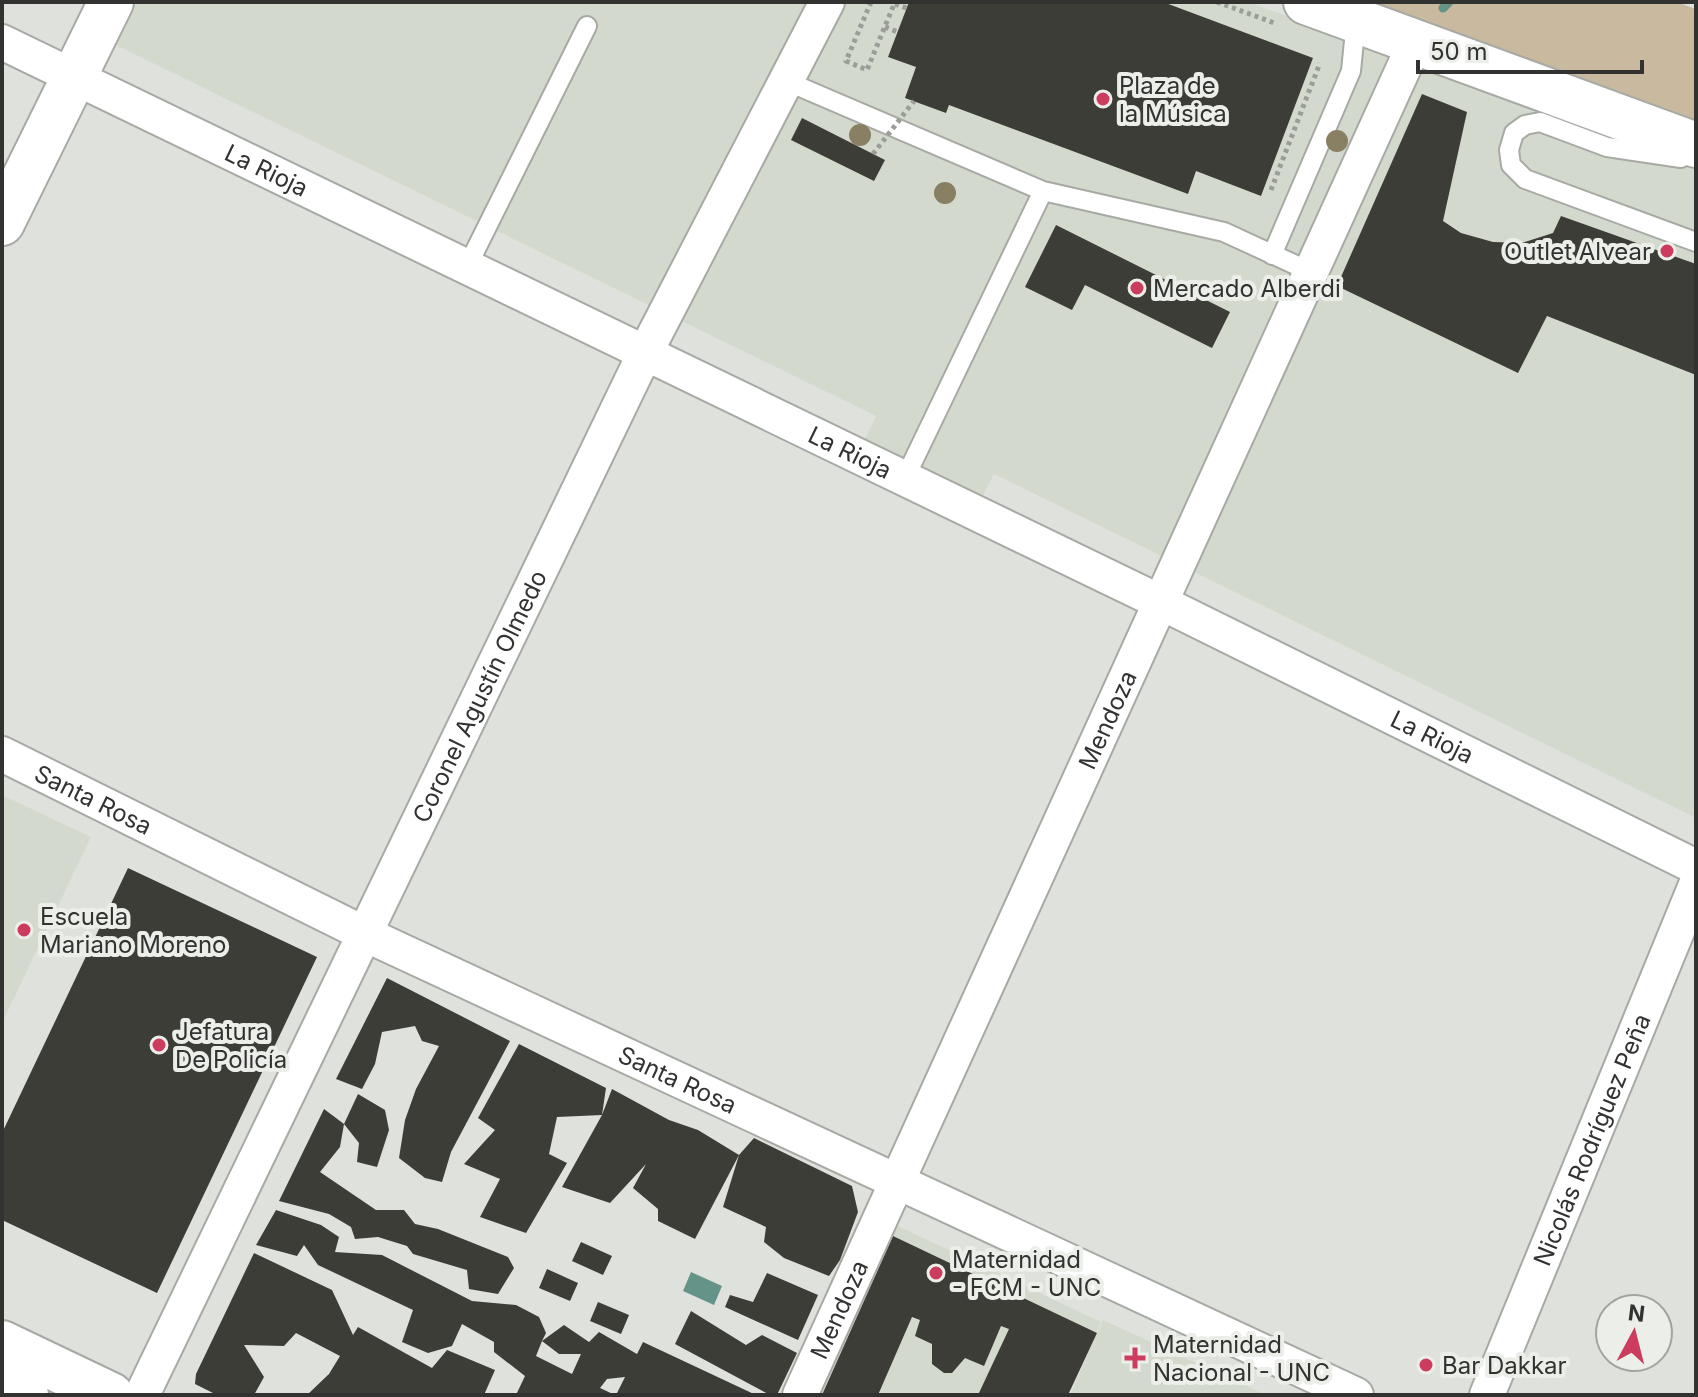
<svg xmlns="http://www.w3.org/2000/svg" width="1698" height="1397" font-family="Inter,sans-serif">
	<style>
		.built { fill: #d3dacd }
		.green { fill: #c8b99f }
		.water { fill: #649488 }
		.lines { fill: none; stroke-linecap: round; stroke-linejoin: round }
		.stream { stroke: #649488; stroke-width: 9 }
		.building { fill: #3d3d38 }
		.lane-casing { stroke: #a7aaa4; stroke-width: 22 }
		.street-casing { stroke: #a7aaa4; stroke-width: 38 }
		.secondary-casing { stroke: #a7aaa4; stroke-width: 48 }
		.primary-casing { stroke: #a7aaa4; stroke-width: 48 }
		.path { stroke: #9b9d99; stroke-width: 5; stroke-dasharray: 4 4; stroke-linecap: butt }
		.lane { stroke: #fff; stroke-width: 18 }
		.street { stroke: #fff; stroke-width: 34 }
		.secondary { stroke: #fff; stroke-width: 44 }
		.primary { stroke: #fff; stroke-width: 44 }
		.path-bridge { stroke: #9b9d99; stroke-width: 5; stroke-dasharray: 4 4; stroke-linecap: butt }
		.tree { fill: #897f63 }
		.poi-dot { fill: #cb3c5e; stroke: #ecefe9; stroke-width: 3 }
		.labels { text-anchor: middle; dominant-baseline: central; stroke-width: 8; stroke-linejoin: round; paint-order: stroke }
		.poi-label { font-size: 24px; fill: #323331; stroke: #ecefe9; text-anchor: start }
		.street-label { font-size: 24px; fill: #323331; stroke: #ecefe9 }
	</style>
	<rect width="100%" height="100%" fill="#dfe2dc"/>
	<path class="built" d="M 91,2 L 1248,2 L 1696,167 L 1696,818 L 994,474 L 981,499 L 864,441 L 876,416 L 79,27 Z
		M 2,795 L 91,837 L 2,1023 Z
		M 896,1225 L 1101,1322 L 1068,1395 L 821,1395 Z
		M 1103,1320 L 1266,1395 L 1070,1395 Z"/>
	<path class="green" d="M 1306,2 L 1676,2 L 1696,9 L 1696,145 Z"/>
	<path class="water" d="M 691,1272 L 722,1286 L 714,1305 L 683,1291 Z"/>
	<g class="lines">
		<path class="stream" d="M 1443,8 L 1449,2"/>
	</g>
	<path class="building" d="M 909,2 L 1163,2 L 1313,58 L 1261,196 L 1196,171 L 1188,194 L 949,105 L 946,113 L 905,98 L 916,67 L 888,57 Z
		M 1422,94 L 1467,112 L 1443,221 L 1461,233 L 1493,242 L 1522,243 L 1553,233 L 1561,216 L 1696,264 L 1696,375 L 1547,316 L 1518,373 L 1337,286 Z
		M 802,118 L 885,160 L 874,181 L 791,140 Z
		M 1056,225 L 1230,312 L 1212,348 L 1085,285 L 1072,310 L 1025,287 Z
		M 128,868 L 317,957 L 157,1293 L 2,1220 L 2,1133 Z
		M 387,978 L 510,1041 L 451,1152 L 442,1182 L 425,1178 L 399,1158 L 405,1120 L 416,1089 L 439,1046 L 422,1041 L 415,1026 L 382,1032 L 375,1064 L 362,1089 L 336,1079 Z
		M 519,1044 L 606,1088 L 602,1115 L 612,1089 L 669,1120 L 698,1130 L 739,1155 L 754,1138 L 852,1186 L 858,1212 L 840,1260 L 829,1276 L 784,1258 L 764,1242 L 766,1227 L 723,1207 L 739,1155 L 695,1239 L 658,1221 L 658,1209 L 633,1188 L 646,1164 L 610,1203 L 562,1187 L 602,1115 L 557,1117 L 549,1154 L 567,1163 L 526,1233 L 480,1217 L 500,1179 L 464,1164 L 495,1130 L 478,1118 Z
		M 358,1094 L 385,1110 L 389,1130 L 377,1167 L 357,1162 L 359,1143 L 344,1124 Z
		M 324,1109 L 344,1124 L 340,1147 L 320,1172 L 376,1210 L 404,1210 L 415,1224 L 438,1229 L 508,1257 L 514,1268 L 498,1294 L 469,1289 L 467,1270 L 413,1254 L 407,1246 L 378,1237 L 355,1239 L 351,1227 L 329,1214 L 279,1201 Z
		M 276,1210 L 321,1225 L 339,1237 L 335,1252 L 382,1255 L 472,1301 L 516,1305 L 539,1317 L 546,1333 L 542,1341 L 536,1356 L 572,1374 L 581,1354 L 559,1354 L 542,1341 L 564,1325 L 589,1342 L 599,1332 L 637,1354 L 643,1342 L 756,1395 L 616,1395 L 625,1377 L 607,1379 L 600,1388 L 615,1395 L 516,1395 L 525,1376 L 494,1352 L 494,1342 L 462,1324 L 452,1346 L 428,1353 L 402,1342 L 413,1310 L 318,1265 L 304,1245 L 297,1256 L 256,1245 Z
		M 893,1236 L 1097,1333 L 1068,1395 L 978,1395 L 1009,1329 L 1001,1326 L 984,1366 L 965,1358 L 952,1373 L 944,1373 L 932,1364 L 932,1344 L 915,1336 L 920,1320 L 912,1317 L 878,1395 L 822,1395 Z
		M 581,1242 L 612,1256 L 603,1275 L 572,1261 Z
		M 254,1253 L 332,1290 L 353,1335 L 358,1327 L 432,1368 L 447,1350 L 495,1370 L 484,1395 L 307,1395 L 329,1374 L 340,1356 L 296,1333 L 284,1346 L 244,1345 L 264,1377 L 254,1395 L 217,1395 L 195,1384 L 196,1374 Z
		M 547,1269 L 578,1283 L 570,1301 L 539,1288 Z
		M 767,1273 L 818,1295 L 798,1340 L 725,1307 L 730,1295 L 753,1302 Z
		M 598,1302 L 629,1315 L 621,1334 L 590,1321 Z
		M 691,1311 L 746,1345 L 762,1335 L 797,1353 L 777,1395 L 770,1395 L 675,1344 Z"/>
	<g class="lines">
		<g class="lane-casing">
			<path id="lane" d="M 786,81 L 1043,191 L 1224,232 L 1311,272
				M 1681,158 L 1607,147 L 1540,122 L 1525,125 L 1514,133 L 1509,150 L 1511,165 L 1525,179 L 1696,242
				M 1272,255 L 1351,71 L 1356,21
				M 467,267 L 587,26
				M 904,480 L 1043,191"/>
		</g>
		<g class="street-casing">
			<g id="street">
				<path id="s1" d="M 2,42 L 1158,601 L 1696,867"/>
				<path id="s2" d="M 2,754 L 367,935 L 1356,1395"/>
				<path id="s3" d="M 142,1395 L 645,353 L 827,2"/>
				<path id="s4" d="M 800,1395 L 1415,43"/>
				<path id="s5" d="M 1487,1395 L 1696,885"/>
			</g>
		</g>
		<g class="secondary-casing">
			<path id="secondary" d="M 2,223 L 111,2"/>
		</g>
		<g class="primary-casing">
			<path id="primary" d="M 1306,2 L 1696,145
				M 2,1343 L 111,1395
				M 2,1384 L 26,1395"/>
		</g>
		<path class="path" d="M 871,2 L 846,61 L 867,70 L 895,2
			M 1217,2 L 1277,24
			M 895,4 L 907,8
			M 885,27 L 898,32
			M 1271,190 L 1320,63"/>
		<use href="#lane" class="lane"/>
		<use href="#street" class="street"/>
		<use href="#secondary" class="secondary"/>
		<use href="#primary" class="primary"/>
		<path class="path-bridge" d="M 873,154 L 914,101"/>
	</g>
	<g class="tree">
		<circle cx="860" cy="135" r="11"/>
		<circle cx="1337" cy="141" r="11"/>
		<circle cx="945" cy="193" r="11"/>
	</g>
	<g class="poi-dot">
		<circle cx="1103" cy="99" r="8"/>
		<circle cx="1667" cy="251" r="8"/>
		<circle cx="1137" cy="288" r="8"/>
		<circle cx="24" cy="930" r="8"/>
		<circle cx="159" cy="1045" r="8"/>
		<circle cx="936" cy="1273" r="8"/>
		<path d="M1131 1346h8v8h8v8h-8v8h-8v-8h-8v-8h8z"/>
		<circle cx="1426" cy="1365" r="8"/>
	</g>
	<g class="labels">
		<g class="poi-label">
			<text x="1119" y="85">Plaza de<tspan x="1119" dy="28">la Música</tspan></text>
			<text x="1651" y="251" text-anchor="end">Outlet Alvear</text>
			<text x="1153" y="288">Mercado Alberdi</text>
			<text x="40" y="916">Escuela<tspan x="40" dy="28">Mariano Moreno</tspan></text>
			<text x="175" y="1031">Jefatura<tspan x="175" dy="28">De Policía</tspan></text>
			<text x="952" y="1259">Maternidad<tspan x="952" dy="28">- FCM - UNC</tspan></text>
			<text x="1153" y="1344">Maternidad<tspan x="1153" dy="28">Nacional - UNC</tspan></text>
			<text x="1442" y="1365">Bar Dakkar</text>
		</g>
		<g class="street-label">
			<text stroke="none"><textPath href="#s1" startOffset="294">La Rioja</textPath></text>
			<text stroke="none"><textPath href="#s1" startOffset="942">La Rioja</textPath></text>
			<text stroke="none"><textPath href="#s3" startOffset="776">Coronel Agustín Olmedo</textPath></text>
			<text stroke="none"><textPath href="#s4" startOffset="742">Mendoza</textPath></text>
			<text stroke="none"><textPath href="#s1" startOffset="1590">La Rioja</textPath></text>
			<text stroke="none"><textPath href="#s2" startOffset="102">Santa Rosa</textPath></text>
			<text stroke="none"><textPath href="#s2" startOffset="750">Santa Rosa</textPath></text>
			<text stroke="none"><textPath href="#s5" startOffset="276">Nicolás Rodríguez Peña</textPath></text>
			<text stroke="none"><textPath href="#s4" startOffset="94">Mendoza</textPath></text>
		</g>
	</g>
	<rect width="1698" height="1397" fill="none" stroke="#323331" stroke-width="8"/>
	<g transform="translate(1634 1333) rotate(7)"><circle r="38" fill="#ecefe9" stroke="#a2a49f" stroke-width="2"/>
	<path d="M0-6L14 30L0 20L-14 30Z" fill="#cb3c5e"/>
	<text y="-12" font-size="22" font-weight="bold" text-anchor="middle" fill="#323331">N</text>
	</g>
	<path d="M1418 60v12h224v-12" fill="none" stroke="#323331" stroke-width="4"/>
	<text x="1430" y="60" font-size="24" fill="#323331" stroke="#ecefe9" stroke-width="6" paint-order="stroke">50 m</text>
</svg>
